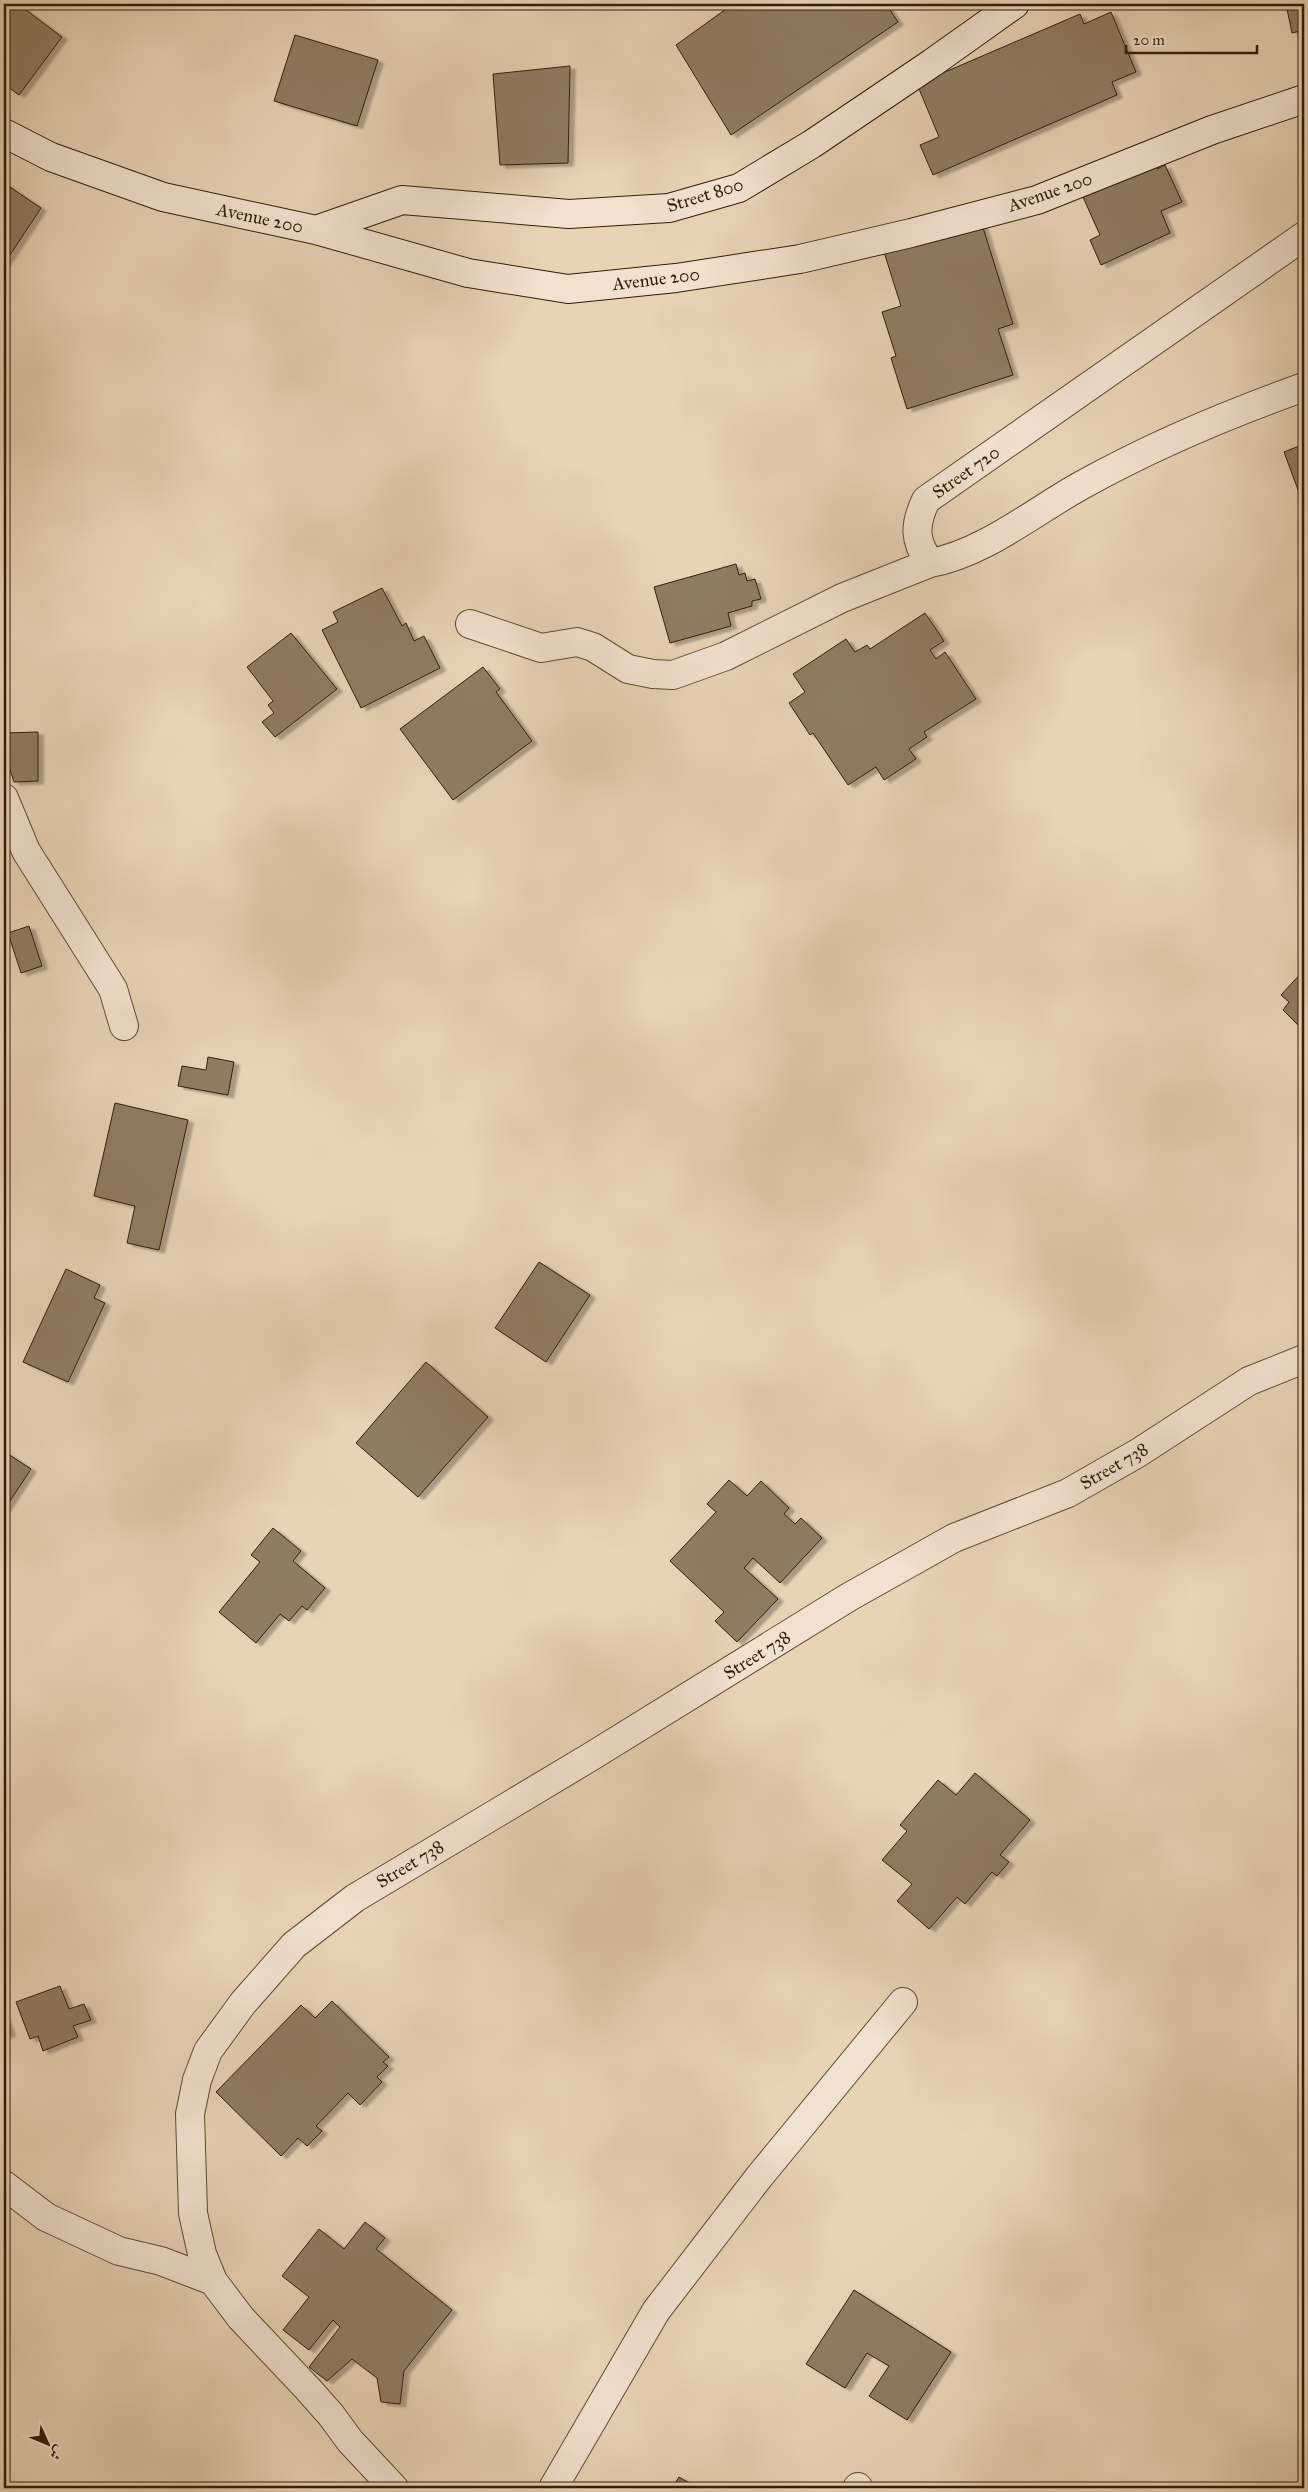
<svg xmlns="http://www.w3.org/2000/svg" width="1308" height="2492" font-family="'IM FELL Great Primer',Amiri,serif">
	<style>
		.building { fill: #907c62; stroke: #311e09; filter: url(#shadow) }
		.lines { fill: none; stroke-linecap: round; stroke-linejoin: round }
		.minor-casing { stroke: #5f4b34; stroke-width: 30 }
		.secondary-casing { stroke: #311e09; stroke-width: 30 }
		.minor { stroke: #f0e2cf; stroke-width: 28 }
		.secondary { stroke: #f0e2cf; stroke-width: 28 }
		.labels { text-anchor: middle; dominant-baseline: central; stroke-width: 4; stroke-linejoin: round; paint-order: stroke }
		.street-label { font-size: 18px; fill: #311e09; stroke: #f0e2cf }
	</style>
	<defs>
		<filter id="shadow"><feDropShadow dx="5.5" dy="3" stdDeviation="1" flood-color="#0004"/></filter>
	</defs>
	<rect width="100%" height="100%" fill="#e8d3b5"/>
	<filter id="stains"><feTurbulence type="fractalNoise" baseFrequency=".004" numOctaves="4"/><feColorMatrix values="0 0 0 0 .2 0 0 0 0 .09 0 0 0 0 .02 0 0 0 .5 -.17"/></filter>
	<radialGradient id="worn" r=".72"><stop offset=".6" stop-color="#630" stop-opacity="0"/><stop offset="1" stop-color="#630" stop-opacity=".3"/></radialGradient>
	<path class="building" d="M 4,4 L 18,4 L 62,37 L 19,95 L 4,84 Z
		M 733,4 L 886,4 L 898,22 L 731,135 L 676,45 Z
		M 1286,4 L 1304,4 L 1304,30 L 1292,33 Z
		M 1111,12 L 1136,72 L 1112,82 L 1117,95 L 933,175 L 920,145 L 939,137 L 917,84 L 1080,14 L 1084,24 Z
		M 295,35 L 378,60 L 357,126 L 274,101 Z
		M 570,66 L 568,163 L 500,165 L 493,74 Z
		M 1150,155 L 1157,169 L 1165,165 L 1182,202 L 1161,211 L 1170,233 L 1101,265 L 1090,240 L 1100,235 L 1079,188 Z
		M 4,183 L 41,208 L 4,264 Z
		M 981,221 L 1013,324 L 998,329 L 1013,375 L 907,409 L 891,358 L 896,356 L 882,312 L 901,306 L 884,252 Z
		M 1304,444 L 1304,506 L 1284,452 Z
		M 736,564 L 739,575 L 745,573 L 747,581 L 755,579 L 761,599 L 752,601 L 752,606 L 728,613 L 731,626 L 670,643 L 654,587 Z
		M 382,588 L 402,626 L 406,623 L 414,641 L 424,636 L 440,668 L 361,708 L 322,630 L 338,622 L 333,612 Z
		M 925,613 L 944,641 L 930,650 L 936,659 L 945,652 L 976,699 L 924,732 L 927,737 L 909,749 L 916,759 L 884,780 L 876,767 L 848,785 L 813,733 L 810,735 L 789,703 L 805,692 L 793,674 L 846,639 L 855,652 L 867,645 L 870,649 Z
		M 291,633 L 337,689 L 275,737 L 262,722 L 274,713 L 268,705 L 273,701 L 247,667 Z
		M 483,667 L 500,689 L 496,692 L 532,741 L 453,800 L 400,729 Z
		M 38,732 L 38,781 L 14,782 L 4,751 L 4,733 Z
		M 29,926 L 42,966 L 21,973 L 8,933 Z
		M 1304,970 L 1304,1025 L 1301,1028 L 1283,1010 L 1289,1002 L 1281,995 Z
		M 208,1057 L 234,1062 L 228,1095 L 178,1086 L 182,1066 L 206,1070 Z
		M 115,1103 L 188,1120 L 159,1250 L 127,1243 L 135,1206 L 94,1196 Z
		M 539,1262 L 590,1295 L 546,1362 L 495,1328 Z
		M 66,1269 L 100,1285 L 94,1298 L 105,1303 L 68,1382 L 23,1362 Z
		M 426,1362 L 488,1417 L 418,1497 L 356,1443 Z
		M 5,1452 L 31,1469 L 4,1510 L 4,1454 Z
		M 729,1480 L 747,1496 L 761,1481 L 789,1508 L 784,1514 L 795,1524 L 801,1518 L 822,1538 L 780,1583 L 753,1558 L 744,1568 L 778,1599 L 737,1642 L 715,1621 L 724,1612 L 670,1561 L 716,1512 L 707,1504 Z
		M 273,1528 L 301,1551 L 293,1561 L 325,1588 L 307,1610 L 302,1606 L 289,1621 L 280,1614 L 256,1643 L 219,1612 L 260,1562 L 251,1555 Z
		M 975,1773 L 1030,1820 L 1000,1855 L 1009,1862 L 997,1876 L 992,1872 L 965,1904 L 957,1897 L 929,1929 L 897,1901 L 912,1884 L 882,1860 L 907,1831 L 900,1825 L 938,1780 L 956,1795 Z
		M 60,1986 L 69,2009 L 84,2004 L 91,2020 L 73,2026 L 78,2037 L 43,2051 L 38,2036 L 30,2039 L 16,2002 Z
		M 332,2001 L 389,2057 L 383,2062 L 388,2066 L 377,2077 L 382,2082 L 360,2105 L 348,2093 L 316,2126 L 322,2131 L 307,2146 L 298,2138 L 281,2156 L 216,2092 L 301,2005 L 315,2018 Z
		M 4,2016 L 10,2033 L 4,2036 Z
		M 365,2222 L 385,2238 L 376,2249 L 452,2310 L 404,2371 L 400,2404 L 381,2402 L 377,2378 L 352,2359 L 327,2381 L 309,2367 L 340,2327 L 333,2320 L 309,2350 L 283,2330 L 309,2297 L 282,2276 L 319,2229 L 344,2249 Z
		M 854,2290 L 951,2352 L 907,2420 L 869,2396 L 889,2366 L 867,2353 L 845,2388 L 806,2364 Z
		M 679,2477 L 698,2488 L 672,2488 Z"/>
	<g class="lines">
		<g class="minor-casing">
			<path id="minor" d="M 1304,236 L 926,500 C 914,525 914,541 930,563 C 983,554 1035,511 1082,485 C 1152,446 1228,414 1304,387
				M 470,624 L 541,648 L 577,642 L 593,647 L 628,669 L 653,674 L 673,675 L 726,656 L 842,598 L 930,563
				M 4,798 L 26,851 L 113,989 L 124,1026
				M 4,2185 L 46,2217 L 119,2251 L 161,2261 L 213,2281
				M 394,2488 L 350,2441 L 331,2415 L 308,2389 L 241,2318 L 213,2281 L 202,2254 L 193,2213 L 190,2114 L 197,2080 L 208,2051 L 243,2003 L 294,1945 L 355,1898 L 592,1756 L 849,1597 L 954,1538 L 1068,1493 L 1138,1453 L 1249,1381 L 1304,1359
				M 553,2488 L 656,2311 L 759,2177 L 903,2002
				M 857,2488 L 858,2487"/>
		</g>
		<g class="secondary-casing">
			<path id="secondary" d="M 4,133 L 51,157 L 163,197 L 316,230 L 468,273 L 568,289 L 676,278 L 800,259 L 911,233 L 1037,200 L 1212,130 L 1304,99
				M 316,230 L 402,200 L 569,214 L 669,208 L 739,188 L 812,144 L 932,63 L 1015,4"/>
		</g>
		<use href="#minor" class="minor"/>
		<use href="#secondary" class="secondary"/>
	</g>
	<g class="labels">
		<g class="street-label">
			<text transform="translate(1050 192) rotate(-19)">Avenue 200</text>
			<text transform="translate(705 195) rotate(-17)">Street 800</text>
			<text transform="translate(260 218) rotate(12)">Avenue 200</text>
			<text transform="translate(656 279) rotate(-7)">Avenue 200</text>
			<text transform="translate(966 472) rotate(-35)">Street 720</text>
			<text transform="translate(1114 1466) rotate(-30)">Street 738</text>
			<text transform="translate(757 1655) rotate(-32)">Street 738</text>
			<text transform="translate(410 1864) rotate(-31)">Street 738</text>
		</g>
	</g>
	<rect width="1308" height="2492" fill="none" stroke="#e8d3b5" stroke-width="20"/>
	<rect x="5" y="5" width="1298" height="2482" fill="none" stroke="#311e09" stroke-width="2.5"/>
	<rect x="10" y="10" width="1288" height="2472" fill="none" stroke="#311e09"/>
	<g transform="translate(48 2444) rotate(134)" stroke="#f0e2cf" stroke-width="4" paint-order="stroke">
	<path d="M0-4L9 19L0 12L-9 19Z" fill="#311e09"/>
	<text y="-8" font-size="14" font-weight="bold" text-anchor="middle" fill="#311e09">ش</text>
	</g>
	<path d="M1126 45v8h131v-8" fill="none" stroke="#311e09" stroke-width="2.5"/>
	<text x="1133" y="45" font-size="15" fill="#311e09" stroke="#f0e2cf" stroke-width="4" paint-order="stroke">20 m</text>
	<rect width="100%" height="100%" filter="url(#stains)"/>
	<rect width="100%" height="100%" fill="url(#worn)"/>
</svg>
